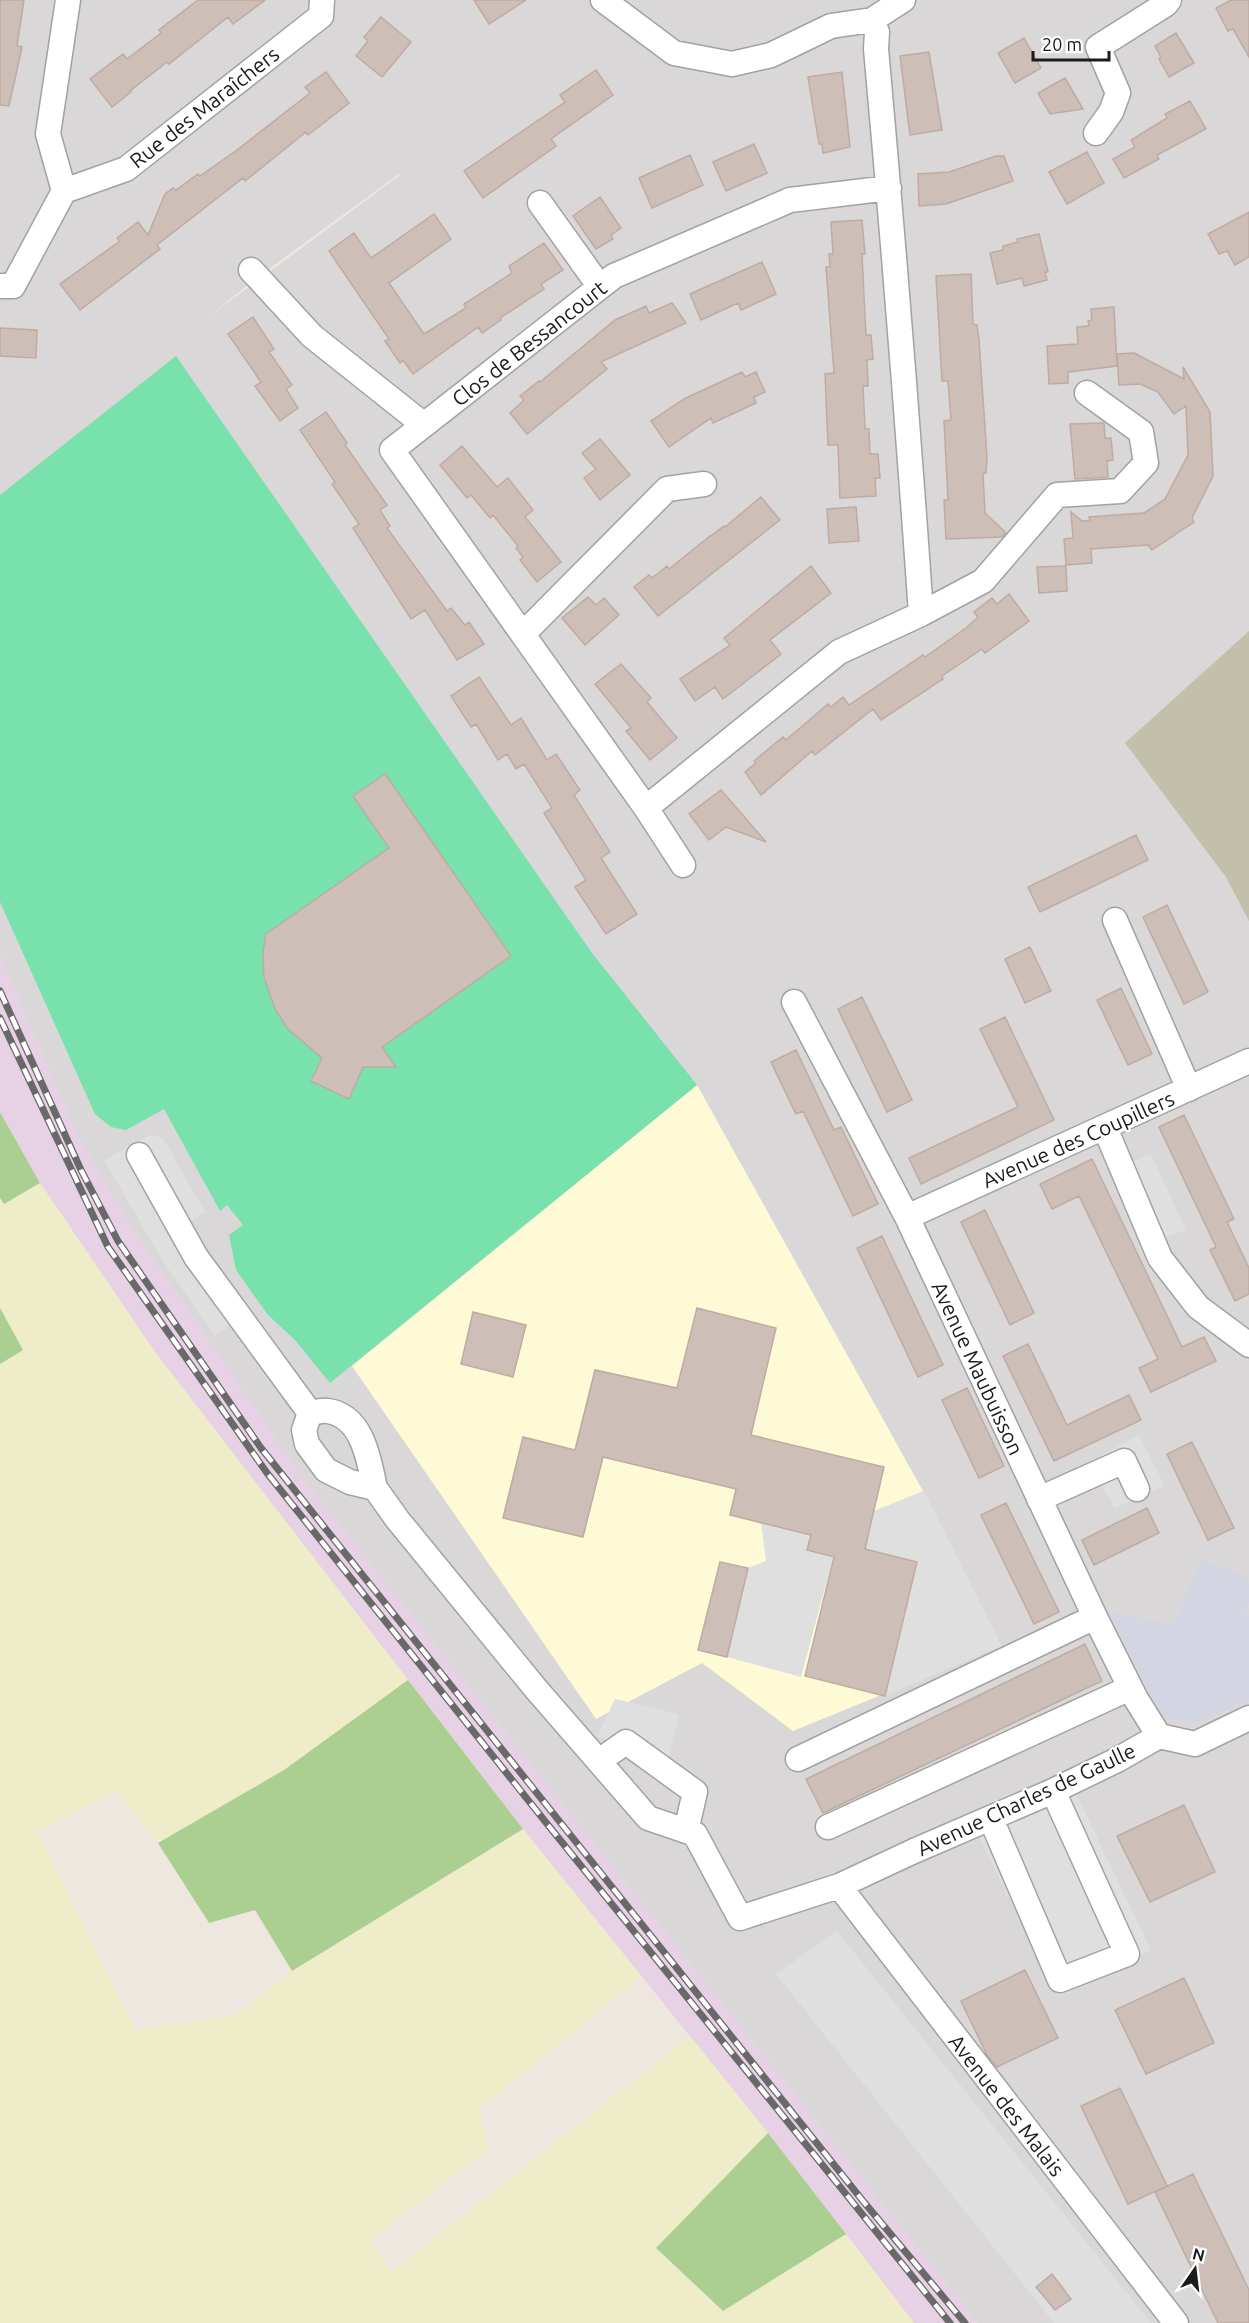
<svg xmlns="http://www.w3.org/2000/svg" width="1249" height="2323" font-family="Ubuntu,sans-serif">
	<style>
		.residential { fill: #d9d7d8; fill-rule: evenodd }
		.industrial { fill: #e7d1e5 }
		.education { fill: #fffad6 }
		.construction { fill: #c2bfab }
		.farmland { fill: #eeecc9 }
		.forest { fill: #abcf91 }
		.pitch { fill: #78e1ac }
		.parking { fill: #dfdfdf }
		.plaza { fill: #d4d5e3 }
		.building { fill: #cdbfb8; stroke: #bfaba1; stroke-width: 1.5 }
		.lines { fill: none; stroke-linecap: round; stroke-linejoin: round }
		.street-casing { stroke: #a2a2a2; stroke-width: 27 }
		.street { stroke: #fff; stroke-width: 24 }
		.rail-casing { stroke: #696969; stroke-width: 7 }
		.rail { stroke: #fff; stroke-width: 4.5; stroke-dasharray: 14; stroke-linecap: butt }
		.labels { text-anchor: middle; dominant-baseline: central; stroke-width: 4.5; stroke-linejoin: round; paint-order: stroke }
		.street-label { font-size: 21px; fill: #1b1b1b; stroke: #fff }
	</style>
	<rect width="100%" height="100%" fill="#ede7df"/>
	<path class="residential" d="M 0,0 L 1249,0 L 1249,2323 L 978,2323 L 304,1480 L 134,1231 L 77,1135 L 0,956 ZM 399,174 L 400,175 L 207,318 L 258,277 Z"/>
	<path class="industrial" d="M 0,956 L 77,1135 L 134,1231 L 304,1480 L 978,2323 L 914,2323 L 768,2133 L 523,1829 L 155,1352 L 40,1183 L 0,1112 Z"/>
	<path class="education" d="M 697,1085 L 923,1491 L 1001,1646 L 793,1731 L 702,1663 L 596,1719 L 352,1366 Z"/>
	<path class="construction" d="M 1249,631 L 1249,921 L 1226,877 L 1125,743 Z"/>
	<path class="farmland" d="M 40,1183 L 155,1352 L 408,1680 L 284,1770 L 158,1843 L 117,1791 L 38,1832 L 136,2030 L 235,2015 L 292,1971 L 523,1829 L 642,1977 L 479,2109 L 489,2149 L 370,2240 L 391,2272 L 690,2036 L 768,2133 L 656,2248 L 723,2311 L 846,2234 L 914,2323 L 0,2323 L 0,1365 L 23,1350 L 0,1308 L 0,1198 L 5,1204 Z"/>
	<path class="forest" d="M 0,1112 L 40,1183 L 4,1204 L 0,1198 Z
		M 0,1308 L 23,1350 L 0,1364 Z
		M 408,1680 L 523,1829 L 292,1971 L 255,1910 L 209,1923 L 158,1843 L 284,1770 Z
		M 768,2133 L 846,2234 L 723,2311 L 656,2248 Z"/>
	<path class="pitch" d="M 176,356 L 592,953 L 697,1085 L 330,1383 L 295,1340 L 268,1315 L 236,1270 L 229,1235 L 243,1225 L 227,1205 L 220,1211 L 164,1109 L 126,1130 L 111,1127 L 95,1114 L 0,902 L 0,495 Z"/>
	<path class="parking" d="M 150,1135 L 158,1136 L 164,1140 L 205,1212 L 170,1236 L 231,1323 L 215,1336 L 164,1263 L 104,1160 Z
		M 1151,1154 L 1186,1230 L 1153,1242 L 1121,1166 Z
		M 1139,1435 L 1165,1486 L 1115,1508 L 1088,1462 Z
		M 923,1491 L 1001,1646 L 885,1696 L 917,1562 L 865,1549 L 874,1511 Z
		M 761,1522 L 811,1535 L 807,1550 L 833,1558 L 801,1677 L 727,1657 L 748,1568 L 766,1561 Z
		M 615,1699 L 679,1714 L 666,1770 L 626,1742 L 597,1737 Z
		M 1071,1783 L 1151,1950 L 1058,1997 L 974,1827 Z
		M 837,1931 L 1151,2323 L 1054,2323 L 776,1974 Z"/>
	<path class="plaza" d="M 1200,1560 L 1244,1576 L 1249,1584 L 1249,1603 L 1243,1612 L 1249,1615 L 1249,1700 L 1195,1724 L 1162,1716 L 1108,1612 L 1174,1625 Z"/>
	<path class="building" d="M 0,0 L 24,0 L 17,46 L 22,47 L 9,106 L 0,105 Z
		M 198,0 L 265,0 L 233,24 L 228,17 L 169,64 L 167,62 L 130,91 L 131,92 L 112,107 L 90,79 L 123,54 L 127,59 L 161,33 L 159,30 Z
		M 474,0 L 526,0 L 489,24 Z
		M 1231,0 L 1249,0 L 1249,57 L 1233,29 L 1228,31 L 1216,8 Z
		M 381,17 L 411,42 L 382,77 L 356,56 L 368,41 L 364,37 Z
		M 1176,33 L 1194,63 L 1169,77 L 1159,59 L 1161,57 L 1155,46 Z
		M 1024,38 L 1041,68 L 1015,83 L 998,53 Z
		M 929,52 L 942,130 L 910,135 L 900,56 Z
		M 596,70 L 613,95 L 551,139 L 556,146 L 483,198 L 464,171 L 565,102 L 560,95 Z
		M 326,72 L 349,103 L 308,135 L 306,132 L 245,181 L 243,178 L 157,245 L 160,249 L 80,310 L 60,284 L 120,241 L 117,238 L 138,222 L 148,235 L 165,194 L 173,188 L 176,190 L 198,174 L 200,176 L 237,150 L 310,93 L 305,87 Z
		M 842,72 L 850,147 L 823,153 L 822,144 L 819,144 L 808,77 Z
		M 1065,78 L 1083,109 L 1050,114 L 1038,93 Z
		M 1190,101 L 1206,129 L 1157,155 L 1159,159 L 1124,178 L 1113,159 L 1135,147 L 1131,140 L 1167,118 L 1165,114 Z
		M 754,144 L 767,173 L 726,191 L 713,162 Z
		M 1087,152 L 1104,183 L 1067,204 L 1049,172 Z
		M 690,155 L 703,185 L 652,208 L 639,178 Z
		M 996,156 L 1004,156 L 1013,181 L 946,204 L 919,206 L 918,174 L 949,172 Z
		M 600,197 L 621,228 L 611,235 L 613,239 L 596,249 L 573,216 Z
		M 1249,212 L 1249,257 L 1235,265 L 1227,251 L 1219,254 L 1208,234 Z
		M 434,214 L 451,239 L 389,283 L 424,334 L 466,308 L 464,304 L 512,273 L 509,266 L 544,243 L 563,270 L 541,284 L 544,289 L 500,318 L 501,320 L 482,333 L 478,327 L 413,374 L 403,360 L 400,363 L 385,341 L 389,339 L 329,251 L 354,233 L 371,258 Z
		M 862,220 L 865,254 L 862,254 L 865,317 L 866,335 L 871,335 L 873,359 L 867,360 L 868,386 L 863,386 L 865,429 L 869,429 L 870,454 L 878,454 L 880,478 L 875,478 L 876,496 L 840,498 L 838,445 L 828,445 L 825,374 L 834,373 L 826,267 L 830,267 L 829,254 L 833,254 L 831,222 Z
		M 1039,234 L 1048,272 L 1045,272 L 1047,280 L 1024,286 L 1022,278 L 997,284 L 990,253 L 1003,250 L 1003,246 L 1018,242 L 1017,239 Z
		M 762,262 L 776,294 L 741,310 L 738,303 L 701,320 L 690,294 Z
		M 971,274 L 973,324 L 977,325 L 979,340 L 987,457 L 986,473 L 983,474 L 985,513 L 1006,533 L 1002,537 L 946,539 L 944,500 L 948,500 L 944,421 L 951,420 L 948,381 L 942,381 L 936,276 Z
		M 672,303 L 686,323 L 601,362 L 607,369 L 527,434 L 510,413 L 524,400 L 520,396 L 539,381 L 540,382 L 615,320 L 646,306 L 649,313 Z
		M 1114,307 L 1117,366 L 1068,372 L 1068,383 L 1049,384 L 1047,346 L 1078,344 L 1077,327 L 1089,326 L 1088,321 L 1092,320 L 1091,309 Z
		M 253,317 L 274,349 L 269,352 L 292,385 L 286,389 L 298,408 L 280,421 L 255,386 L 261,382 L 228,334 Z
		M 0,328 L 37,330 L 36,358 L 0,356 Z
		M 1134,353 L 1184,379 L 1183,367 L 1210,412 L 1213,476 L 1192,518 L 1194,522 L 1152,550 L 1148,545 L 1091,549 L 1092,563 L 1066,565 L 1064,539 L 1073,538 L 1071,512 L 1082,521 L 1090,521 L 1089,517 L 1144,513 L 1165,499 L 1188,455 L 1186,406 L 1174,414 L 1158,392 L 1140,384 L 1119,385 L 1117,354 Z
		M 742,372 L 745,377 L 756,372 L 765,392 L 754,397 L 756,403 L 713,423 L 711,418 L 669,447 L 651,421 L 684,399 Z
		M 326,412 L 347,443 L 345,445 L 387,505 L 380,510 L 390,526 L 387,528 L 447,611 L 451,608 L 465,625 L 469,622 L 484,644 L 457,660 L 425,610 L 411,619 L 353,528 L 359,524 L 332,484 L 335,482 L 300,430 Z
		M 1104,423 L 1105,438 L 1111,438 L 1113,460 L 1107,461 L 1108,477 L 1075,479 L 1070,424 Z
		M 600,439 L 630,475 L 600,500 L 584,478 L 596,469 L 582,453 Z
		M 462,446 L 497,487 L 508,478 L 533,510 L 525,517 L 561,562 L 537,582 L 520,560 L 523,557 L 516,548 L 518,546 L 493,515 L 490,518 L 471,495 L 467,498 L 440,465 Z
		M 761,497 L 780,520 L 658,616 L 634,587 L 649,575 L 652,578 L 667,566 L 669,569 L 710,536 L 711,536 L 724,526 L 725,527 Z
		M 856,507 L 859,541 L 829,543 L 827,509 Z
		M 811,566 L 831,593 L 770,640 L 781,654 L 723,699 L 715,687 L 695,701 L 680,679 L 730,645 L 724,638 Z
		M 1066,566 L 1067,591 L 1039,593 L 1037,567 Z
		M 1009,594 L 1029,621 L 985,653 L 982,649 L 942,676 L 943,679 L 881,720 L 873,709 L 815,755 L 812,751 L 761,795 L 745,772 L 756,763 L 754,761 L 783,737 L 786,740 L 828,704 L 831,707 L 843,697 L 849,705 L 923,655 L 925,657 L 966,628 L 978,617 L 974,612 L 992,598 L 997,604 Z
		M 588,597 L 596,605 L 604,598 L 619,615 L 585,645 L 562,618 Z
		M 621,664 L 651,698 L 647,702 L 677,738 L 650,760 L 626,731 L 631,728 L 595,684 Z
		M 479,677 L 511,725 L 521,718 L 547,760 L 556,754 L 580,790 L 574,795 L 610,852 L 601,858 L 637,914 L 606,934 L 575,887 L 586,880 L 544,813 L 552,808 L 524,764 L 516,769 L 507,754 L 498,760 L 476,724 L 471,727 L 451,696 Z
		M 385,774 L 511,956 L 382,1047 L 396,1067 L 363,1067 L 349,1099 L 311,1081 L 322,1058 L 288,1029 L 275,1009 L 264,977 L 263,953 L 266,934 L 389,848 L 353,796 Z
		M 721,790 L 766,842 L 726,827 L 709,840 L 689,814 Z
		M 1136,835 L 1148,860 L 1040,912 L 1028,887 Z
		M 1167,905 L 1208,992 L 1184,1004 L 1143,917 Z
		M 1030,947 L 1051,991 L 1025,1003 L 1005,959 Z
		M 1121,988 L 1152,1054 L 1128,1065 L 1097,1000 Z
		M 862,997 L 912,1100 L 887,1112 L 838,1009 Z
		M 1005,1017 L 1054,1120 L 921,1184 L 909,1158 L 1018,1107 L 980,1029 Z
		M 796,1050 L 834,1130 L 841,1127 L 878,1204 L 853,1216 L 803,1111 L 796,1114 L 771,1062 Z
		M 1184,1115 L 1234,1219 L 1227,1222 L 1249,1268 L 1249,1294 L 1235,1301 L 1210,1250 L 1216,1247 L 1159,1127 Z
		M 1092,1159 L 1182,1347 L 1204,1337 L 1216,1361 L 1151,1392 L 1139,1368 L 1158,1359 L 1079,1196 L 1052,1209 L 1040,1184 Z
		M 985,1210 L 1034,1313 L 1010,1325 L 961,1222 Z
		M 882,1236 L 943,1365 L 918,1377 L 857,1248 Z
		M 697,1308 L 776,1328 L 751,1435 L 884,1467 L 865,1549 L 917,1562 L 885,1696 L 805,1676 L 834,1557 L 807,1550 L 811,1535 L 730,1515 L 736,1489 L 603,1457 L 583,1537 L 503,1518 L 523,1437 L 575,1450 L 595,1370 L 677,1388 Z
		M 473,1312 L 526,1325 L 513,1377 L 461,1364 Z
		M 1028,1344 L 1067,1425 L 1129,1395 L 1141,1420 L 1054,1461 L 1003,1356 Z
		M 967,1388 L 1004,1466 L 979,1478 L 942,1400 Z
		M 1192,1442 L 1234,1528 L 1208,1540 L 1167,1454 Z
		M 1006,1503 L 1059,1612 L 1034,1624 L 981,1515 Z
		M 1147,1508 L 1159,1533 L 1094,1565 L 1082,1540 Z
		M 720,1562 L 748,1568 L 727,1657 L 698,1650 Z
		M 1085,1644 L 1102,1681 L 823,1813 L 806,1779 Z
		M 1184,1805 L 1215,1872 L 1150,1902 L 1117,1836 Z
		M 1025,1970 L 1058,2038 L 997,2067 L 987,2055 L 961,2001 Z
		M 1184,1978 L 1214,2043 L 1146,2074 L 1115,2010 Z
		M 1120,2088 L 1167,2186 L 1128,2204 L 1081,2106 Z
		M 1193,2174 L 1249,2290 L 1249,2323 L 1218,2323 L 1155,2192 Z
		M 1052,2274 L 1071,2299 L 1055,2310 L 1036,2287 Z"/>
	<g class="lines">
		<g class="street-casing">
			<path id="street" d="M 68,0 L 48,134 L 64,191 L 126,169 L 321,16 L 322,0
				M 603,0 L 674,53 L 732,64 L 771,55 L 831,26 L 872,20 L 903,0
				M 872,20 L 877,32 L 876,49 C 893,237 908,425 921,614 L 839,652 L 646,808 L 392,450 L 614,276 L 790,200 L 889,188
				M 1096,133 L 1111,112 L 1118,93 L 1098,47 L 1166,4 L 1169,0
				M 540,203 L 600,287
				M 251,270 L 312,336 L 424,425
				M 0,286 L 13,286 L 64,191
				M 921,614 L 983,581 L 1057,495 L 1120,491 L 1146,463 L 1141,432 L 1087,393
				M 523,634 L 667,489 L 704,484
				M 646,808 L 683,865
				M 1115,920 L 1189,1089
				M 794,1002 L 907,1217 L 1095,1617 L 1136,1699 L 1159,1736
				M 1105,1128 L 1160,1258 L 1198,1307 L 1249,1345
				M 139,1155 L 196,1257 L 310,1413 L 304,1430 L 307,1444 L 326,1470 L 350,1482 L 375,1488 L 397,1519 L 536,1689 L 648,1818 L 695,1834 L 740,1918 L 839,1886 L 914,1851 L 1053,1791 L 1117,1760 L 1159,1736 L 1195,1744 L 1249,1718
				M 907,1217 L 1249,1061
				M 310,1413 C 315,1412 323,1410 328,1411 C 363,1416 369,1461 375,1488
				M 1039,1499 L 1124,1461 L 1137,1489
				M 798,1759 L 1095,1617
				M 599,1761 L 626,1742 L 695,1792 L 686,1831
				M 991,1819 L 1060,1980 L 1127,1954 L 1053,1791
				M 828,1827 L 1130,1688
				M 839,1886 L 1176,2323"/>
		</g>
		<use href="#street" class="street"/>
		<g class="rail-casing">
			<path id="rail" d="M 0,991 L 81,1170 L 118,1241 L 261,1448 L 863,2201 L 965,2323
				M 0,1018 L 108,1247 L 267,1473 L 544,1820 L 950,2323"/>
		</g>
		<use href="#rail" class="rail"/>
	</g>
	<g class="labels">
		<g class="street-label">
			<text transform="translate(204 107) rotate(-38)">Rue des Maraîchers</text>
			<text transform="translate(529 343) rotate(-38)">Clos de Bessancourt</text>
			<text transform="translate(1078 1139) rotate(-24)">Avenue des Coupillers</text>
			<text transform="translate(978 1368) rotate(65)">Avenue Maubuisson</text>
			<text transform="translate(1026 1799) rotate(-25)">Avenue Charles de Gaulle</text>
			<text transform="translate(1007 2105) rotate(52)">Avenue des Malais</text>
		</g>
	</g>
	<g transform="translate(1195 2269) rotate(14)" stroke="#ffffff" stroke-width="4.5" paint-order="stroke">
	<path d="M0-4.5L10 22L0 15L-10 22Z" fill="#1b1b1b"/>
	<text y="-9" font-size="16" font-weight="bold" text-anchor="middle" fill="#1b1b1b">N</text>
	</g>
	<path d="M1033 51v9h76v-9" fill="none" stroke="#1b1b1b" stroke-width="3"/>
	<text x="1042" y="51" font-size="18" fill="#1b1b1b" stroke="#ffffff" stroke-width="4.5" paint-order="stroke">20 m</text>
</svg>
